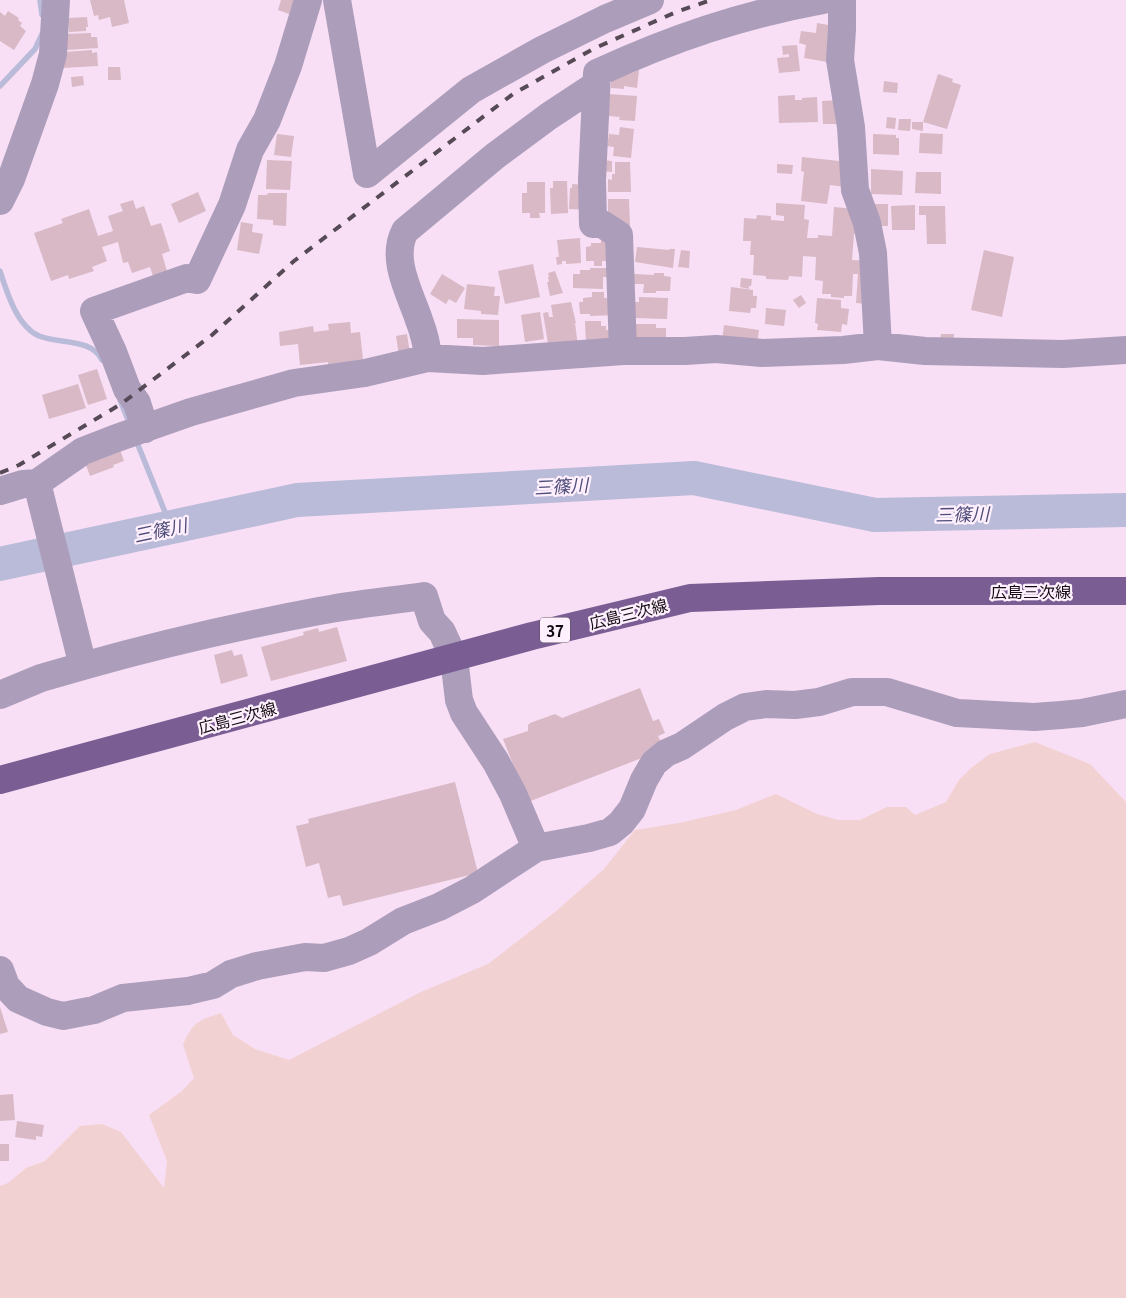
<svg xmlns="http://www.w3.org/2000/svg" width="1126" height="1298" font-family="Georgia,'Noto Sans JP',serif">
	<style>
		.green { fill: #f2d1d2 }
		.lines { fill: none; stroke-linecap: round; stroke-linejoin: round }
		.stream { stroke: #babad9; stroke-width: 5.5 }
		.river { stroke: #babad9; stroke-width: 34 }
		.building { fill: #d8b9c5 }
		.minor { stroke: #ac9dbb; stroke-width: 28 }
		.major { stroke: #795d93; stroke-width: 28 }
		.rail { stroke: #564a56; stroke-width: 4; stroke-dasharray: 9 9; stroke-linecap: butt }
		.labels { text-anchor: middle; dominant-baseline: central; stroke-width: 4.5; stroke-linejoin: round; paint-order: stroke }
		.shield { fill: #fff0fd; stroke: #595058; stroke-width: 1 }
		.shield-label { font-size: 15px; font-weight: bold; fill: #120b12 }
		.street-label { font-size: 16px; fill: #120b12; stroke: #fff0fd }
		.water-label { font-size: 18px; font-style: italic; fill: #4f4d7a; stroke: #fff0fd }
	</style>
	<rect width="100%" height="100%" fill="#f8dff5"/>
	<path class="green" d="M 1035,742 L 1090,764 L 1126,802 L 1126,1298 L 0,1298 L 0,1186 L 8,1183 L 26,1168 L 45,1161 L 80,1126 L 102,1124 L 121,1132 L 164,1188 L 167,1161 L 149,1115 L 182,1091 L 194,1078 L 183,1045 C 193,1022 197,1021 221,1013 L 233,1035 L 255,1049 L 289,1060 L 421,992 L 488,964 L 555,912 L 604,869 L 635,830 L 679,823 L 736,810 L 776,794 L 817,814 L 838,820 L 860,820 L 887,807 L 906,807 L 915,815 L 946,802 L 959,780 L 971,768 L 990,754 Z"/>
	<g class="lines">
		<path class="stream" d="M 40,0 L 42,15
			M 0,86 L 35,49 L 43,32
			M 0,271 C 7,293 17,326 39,336 C 59,344 92,338 102,360
			M 120,400 L 128,420
			M 136,440 L 171,527"/>
		<path class="river" d="M 0,564 L 297,500 L 694,478 L 875,515 L 1126,510"/>
	</g>
	<path class="building" d="M 90,0 L 124,0 L 129,23 L 112,27 L 110,17 L 99,20 L 98,15 L 94,16 Z
		M 281,0 L 294,0 L 289,14 L 278,10 Z
		M 8,11 L 19,18 L 18,20 L 22,23 L 20,26 L 26,31 L 14,50 L 0,41 L 0,12 L 5,16 Z
		M 87,17 L 88,27 L 86,27 L 86,31 L 69,32 L 68,18 Z
		M 817,23 L 839,27 L 833,63 L 804,58 L 806,45 L 799,43 L 801,31 L 816,33 Z
		M 91,33 L 91,37 L 97,37 L 98,48 L 65,50 L 64,34 Z
		M 797,45 L 800,71 L 779,73 L 777,58 L 789,57 L 789,54 L 783,55 L 782,46 Z
		M 92,50 L 92,53 L 97,52 L 98,66 L 62,68 L 65,52 Z
		M 108,67 L 120,67 L 121,80 L 108,80 Z
		M 639,70 L 637,88 L 624,86 L 624,89 L 611,88 L 611,82 L 607,82 Z
		M 938,74 L 953,79 L 952,82 L 961,85 L 947,129 L 923,122 Z
		M 83,76 L 84,85 L 72,87 L 71,77 Z
		M 884,81 L 898,83 L 897,93 L 883,92 Z
		M 608,94 L 637,96 L 635,121 L 619,120 L 620,117 L 609,116 L 609,111 L 604,111 Z
		M 795,95 L 795,100 L 802,100 L 802,98 L 817,97 L 818,122 L 779,123 L 778,96 Z
		M 844,100 L 845,124 L 823,124 L 822,101 Z
		M 887,117 L 896,118 L 895,129 L 886,128 Z
		M 899,119 L 911,119 L 910,131 L 898,130 Z
		M 912,122 L 923,122 L 923,131 L 912,129 Z
		M 620,127 L 634,129 L 631,158 L 613,156 L 614,147 L 607,146 L 609,134 L 619,135 Z
		M 920,133 L 943,134 L 942,154 L 919,153 Z
		M 277,134 L 294,136 L 291,157 L 274,155 Z
		M 873,134 L 896,135 L 896,138 L 899,138 L 899,155 L 873,154 Z
		M 802,157 L 848,162 L 845,187 L 830,185 L 827,204 L 801,201 L 804,172 L 801,171 Z
		M 267,160 L 292,161 L 290,190 L 266,189 Z
		M 601,160 L 612,161 L 612,172 L 601,171 Z
		M 615,162 L 630,162 L 631,192 L 608,192 L 608,179 L 612,180 L 612,174 L 615,174 Z
		M 777,164 L 793,165 L 792,174 L 777,173 Z
		M 871,169 L 903,171 L 902,195 L 871,194 Z
		M 916,172 L 941,172 L 941,194 L 915,193 Z
		M 553,181 L 567,181 L 568,213 L 551,214 L 550,188 L 553,188 Z
		M 527,182 L 545,182 L 545,213 L 539,213 L 540,218 L 530,218 L 530,213 L 522,213 L 522,193 L 527,193 Z
		M 572,184 L 586,185 L 591,210 L 569,209 L 570,188 L 572,188 Z
		M 198,192 L 206,211 L 179,223 L 171,204 Z
		M 268,193 L 287,193 L 286,226 L 273,225 L 273,220 L 257,219 L 258,195 L 267,195 Z
		M 608,199 L 629,199 L 630,226 L 617,226 L 608,218 Z
		M 133,200 L 136,209 L 144,206 L 151,226 L 161,223 L 170,251 L 162,254 L 167,271 L 153,276 L 150,267 L 132,273 L 128,262 L 123,263 L 118,242 L 102,247 L 107,261 L 92,267 L 94,271 L 69,279 L 68,275 L 51,281 L 34,233 L 63,223 L 61,219 L 89,209 L 98,236 L 113,231 L 108,216 L 123,211 L 120,204 Z
		M 776,203 L 805,205 L 804,219 L 809,220 L 807,238 L 818,238 L 818,235 L 832,236 L 834,207 L 855,209 L 860,234 L 854,234 L 852,260 L 870,261 L 868,304 L 856,303 L 858,274 L 853,274 L 852,296 L 844,296 L 844,298 L 831,297 L 831,294 L 822,294 L 823,281 L 815,280 L 816,257 L 803,256 L 802,277 L 789,276 L 788,280 L 766,279 L 766,276 L 753,275 L 754,255 L 750,255 L 751,241 L 743,241 L 744,218 L 756,219 L 757,215 L 771,216 L 771,220 L 784,221 L 784,216 L 776,215 Z
		M 875,204 L 888,204 L 888,226 L 875,226 Z
		M 915,205 L 915,230 L 892,230 L 891,206 Z
		M 919,206 L 945,206 L 946,244 L 927,244 L 926,215 L 919,215 Z
		M 241,222 L 253,224 L 252,232 L 263,234 L 259,254 L 237,250 Z
		M 580,238 L 581,263 L 566,264 L 566,261 L 562,261 L 562,264 L 557,265 L 556,257 L 559,257 L 557,240 Z
		M 601,240 L 610,240 L 608,261 L 602,261 L 602,266 L 594,266 L 594,261 L 586,261 L 586,247 L 591,246 L 591,243 L 601,243 Z
		M 637,247 L 669,250 L 669,249 L 675,249 L 673,268 L 635,262 Z
		M 681,250 L 690,251 L 689,268 L 678,267 Z
		M 984,250 L 1014,257 L 1002,317 L 971,310 Z
		M 533,264 L 540,297 L 505,304 L 498,271 Z
		M 590,268 L 610,268 L 610,277 L 603,277 L 603,289 L 573,288 L 573,274 L 580,274 L 580,270 L 590,270 Z
		M 555,271 L 563,293 L 550,296 L 547,282 L 549,282 L 548,277 L 549,277 L 548,273 Z
		M 654,273 L 664,273 L 664,276 L 671,277 L 670,291 L 656,291 L 656,293 L 643,293 L 644,284 L 633,284 L 634,274 L 654,275 Z
		M 442,274 L 465,288 L 456,303 L 449,299 L 446,304 L 430,294 Z
		M 741,278 L 752,279 L 751,286 L 749,286 L 749,289 L 740,287 Z
		M 467,284 L 495,287 L 494,296 L 500,296 L 498,315 L 481,314 L 481,311 L 464,309 Z
		M 731,287 L 753,290 L 753,296 L 757,296 L 756,308 L 751,308 L 750,313 L 729,311 Z
		M 592,292 L 604,292 L 604,298 L 609,298 L 615,315 L 590,316 L 590,314 L 580,314 L 579,302 L 583,302 L 583,298 L 592,297 Z
		M 801,295 L 806,303 L 799,308 L 793,300 Z
		M 639,297 L 668,298 L 667,319 L 634,318 L 635,302 L 639,302 Z
		M 817,298 L 841,300 L 841,308 L 849,309 L 847,325 L 842,324 L 841,332 L 817,330 L 818,324 L 815,323 Z
		M 571,302 L 576,323 L 575,323 L 578,346 L 549,350 L 543,313 L 548,312 L 549,317 L 553,317 L 551,305 Z
		M 766,308 L 786,310 L 784,326 L 765,324 Z
		M 540,312 L 544,339 L 525,342 L 521,315 Z
		M 457,319 L 499,320 L 499,346 L 473,345 L 473,338 L 457,338 Z
		M 585,321 L 601,321 L 601,326 L 606,326 L 606,330 L 611,330 L 611,346 L 586,344 Z
		M 350,322 L 351,333 L 360,332 L 364,369 L 329,370 L 328,362 L 300,365 L 298,344 L 280,346 L 279,332 L 313,326 L 314,332 L 329,330 L 328,324 Z
		M 634,324 L 656,324 L 656,328 L 666,328 L 666,339 L 635,346 Z
		M 724,325 L 759,330 L 757,345 L 722,342 Z
		M 407,334 L 410,354 L 399,356 L 396,336 Z
		M 941,334 L 954,334 L 953,346 L 940,345 Z
		M 97,369 L 107,399 L 88,405 L 78,375 Z
		M 78,384 L 86,408 L 49,419 L 42,395 Z
		M 119,447 L 124,461 L 113,465 L 114,467 L 90,476 L 84,460 Z
		M 337,627 L 347,661 L 271,681 L 261,647 L 304,635 L 303,632 L 318,628 L 319,632 Z
		M 232,650 L 234,656 L 242,654 L 248,676 L 221,684 L 214,655 Z
		M 640,688 L 653,721 L 659,719 L 665,733 L 658,736 L 661,742 L 647,756 L 528,802 L 503,739 L 528,731 L 528,725 L 530,723 L 555,714 L 562,718 Z
		M 455,782 L 478,873 L 343,906 L 340,895 L 328,898 L 319,863 L 306,867 L 296,826 L 309,823 L 308,819 Z
		M 0,1007 L 8,1032 L 0,1034 Z
		M 13,1094 L 15,1120 L 0,1121 L 0,1095 Z
		M 17,1121 L 44,1125 L 42,1137 L 36,1136 L 36,1140 L 15,1137 Z
		M 0,1144 L 9,1144 L 9,1161 L 0,1161 Z"/>
	<g class="lines">
		<path class="minor" d="M 337,0 L 367,174 L 471,90 L 542,50 L 605,19 L 650,0
			M 842,0 L 842,29 L 840,60 L 851,127 L 855,190 L 867,223 L 873,253 L 878,346
			M 0,201 L 11,179 L 45,84 L 53,54 L 56,0
			M 623,351 L 619,235 L 602,224 L 593,224 L 592,180 L 597,73 C 673,38 741,15 823,0
			M 428,358 C 427,344 424,333 419,320 C 410,293 390,259 405,231 L 495,156 L 549,116 L 596,85
			M 145,429 L 137,403 L 127,389 L 113,352 L 94,311 L 187,278 L 197,280 L 232,205 L 250,150 L 267,120 L 288,66 L 308,0
			M 0,491 L 23,484 L 37,483 L 83,451 L 114,439 L 191,412 L 294,383 L 365,373 L 428,358 L 483,361 L 623,351 L 685,351 L 716,349 L 762,353 L 843,350 L 878,346 L 925,351 L 1063,354 L 1126,350
			M 83,666 C 161,644 239,626 319,611 C 354,604 389,601 424,596 L 432,621 L 442,632 L 454,658 L 459,700 L 464,713 L 496,762 L 513,794 L 536,848
			M 0,695 L 41,678 L 83,666 L 37,483
			M 0,970 L 6,986 L 18,999 L 47,1012 L 63,1016 L 94,1010 L 123,998 L 188,991 L 213,985 L 231,974 L 257,966 L 305,957 L 324,958 L 349,951 L 369,942 L 403,921 L 439,907 L 472,890 L 536,848 L 589,838 L 610,832 L 621,823 L 632,809 L 644,780 L 654,763 L 666,753 L 682,746 L 725,717 L 745,707 L 766,704 L 795,705 L 819,702 L 852,692 L 887,692 L 957,713 L 977,714 L 1034,717 L 1061,715 L 1082,713 L 1126,704"/>
		<path class="major" d="M 0,780 L 532,636 L 690,598 L 879,591 L 1126,591"/>
		<path class="rail" d="M 0,473 L 19,465 L 121,404 L 212,335 L 294,261 L 513,94 L 593,49 L 676,12 L 711,0"/>
	</g>
	<g class="labels">
		<rect class="shield" x="540" y="617.5" width="30" height="25" rx="4"/>
		<g class="shield-label">
			<text x="555" y="630">37</text>
		</g>
		<g class="street-label">
			<text x="1031" y="591">広島三次線</text>
			<text transform="translate(628 613) rotate(-14)">広島三次線</text>
			<text transform="translate(237 717) rotate(-15)">広島三次線</text>
		</g>
		<g class="water-label">
			<text transform="translate(561 485) rotate(-3)">三篠川</text>
			<text transform="translate(962 513) rotate(-1)">三篠川</text>
			<text transform="translate(160 529) rotate(-12)">三篠川</text>
		</g>
	</g>
</svg>
